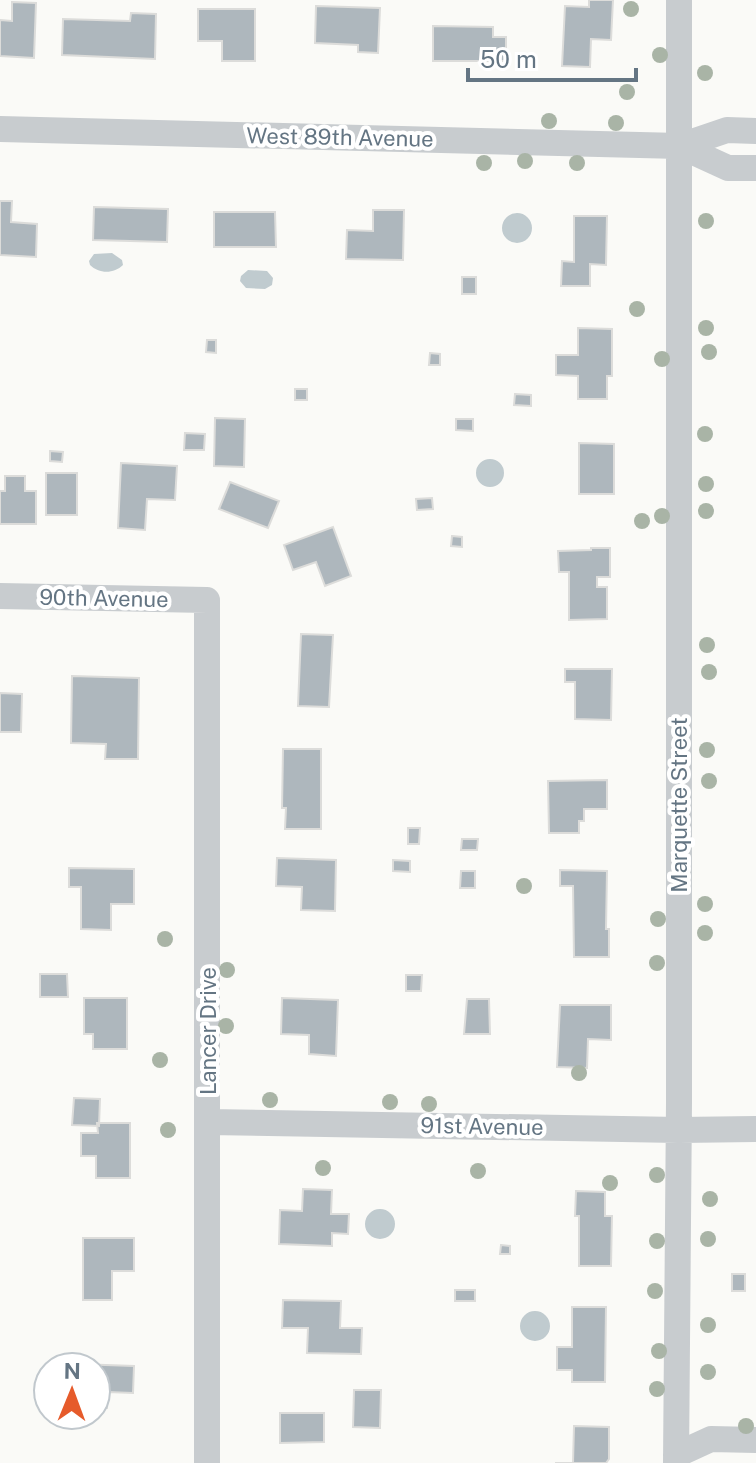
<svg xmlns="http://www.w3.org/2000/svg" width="756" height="1463" font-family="'Public Sans',sans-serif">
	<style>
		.water { fill: #c0cbcf }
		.building { fill: #aeb7bd; stroke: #dcdcda; stroke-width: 2 }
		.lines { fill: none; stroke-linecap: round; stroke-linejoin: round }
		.street { stroke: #c8cccf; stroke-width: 26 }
		.tree { fill: #a9b4a6 }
		.labels { text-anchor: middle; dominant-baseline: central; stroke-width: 8; stroke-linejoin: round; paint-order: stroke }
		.street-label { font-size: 22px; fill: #647583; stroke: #fff }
	</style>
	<rect width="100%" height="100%" fill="#fafaf7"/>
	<path class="water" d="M502 228a15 15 0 1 1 30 0a15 15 0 1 1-30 0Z
		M 112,253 L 122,260 L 123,265 C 114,274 99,274 90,265 L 89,261 L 94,254 Z
		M 248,270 L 267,271 L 273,278 L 272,285 L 265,289 L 246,288 L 240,281 L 241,276 Z
		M476 473a14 14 0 1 1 28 0a14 14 0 1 1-28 0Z
		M365 1224a15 15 0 1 1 30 0a15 15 0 1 1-30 0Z
		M520 1326a15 15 0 1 1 30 0a15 15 0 1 1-30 0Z"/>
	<path class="building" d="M 589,0 L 613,0 L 611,40 L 591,39 L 590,67 L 562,66 L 565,6 L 589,7 Z
		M 12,2 L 36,3 L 34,58 L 0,56 L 0,20 L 12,21 Z
		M 316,6 L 380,8 L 378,53 L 358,52 L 358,45 L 315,43 Z
		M 198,9 L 255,9 L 255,61 L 222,61 L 222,41 L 198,41 Z
		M 131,13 L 156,14 L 155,59 L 62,55 L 63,19 L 130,21 Z
		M 433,26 L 493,27 L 493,37 L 506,37 L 506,61 L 433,61 Z
		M 0,201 L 12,201 L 11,222 L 37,224 L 36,257 L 0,255 Z
		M 94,207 L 168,209 L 167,242 L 93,240 Z
		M 373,210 L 404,210 L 403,260 L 346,259 L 347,230 L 373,231 Z
		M 214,212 L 275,212 L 276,247 L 214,247 Z
		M 574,216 L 607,216 L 606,265 L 590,264 L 590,286 L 561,286 L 562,261 L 574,262 Z
		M 462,277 L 476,277 L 476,294 L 462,294 Z
		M 578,328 L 612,329 L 612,376 L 607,376 L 607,399 L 578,399 L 578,376 L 556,375 L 556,355 L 578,355 Z
		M 207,340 L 216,340 L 216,353 L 206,352 Z
		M 430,353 L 440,354 L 440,365 L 429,365 Z
		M 295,389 L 307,389 L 307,400 L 295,400 Z
		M 515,394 L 531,395 L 531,406 L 514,405 Z
		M 215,418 L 245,419 L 244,467 L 214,466 Z
		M 456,419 L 473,419 L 473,431 L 456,430 Z
		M 185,433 L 205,434 L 204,450 L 184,450 Z
		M 579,443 L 614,444 L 614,494 L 579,494 Z
		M 50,451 L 63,452 L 62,462 L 50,461 Z
		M 121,463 L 177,466 L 175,500 L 147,499 L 145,530 L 118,528 Z
		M 46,473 L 77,473 L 77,515 L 46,515 Z
		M 5,476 L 25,476 L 25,491 L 36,491 L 36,524 L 0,524 L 0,491 L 5,491 Z
		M 230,482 L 279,501 L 268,528 L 219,509 Z
		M 432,498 L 433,509 L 417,510 L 416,499 Z
		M 333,527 L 351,576 L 325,586 L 316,562 L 293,570 L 284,545 Z
		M 452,536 L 462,537 L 462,547 L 451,546 Z
		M 591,548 L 610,548 L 610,577 L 597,577 L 597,587 L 607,587 L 607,619 L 569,620 L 569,572 L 559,572 L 558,551 L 591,550 Z
		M 301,634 L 333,635 L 329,707 L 298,706 Z
		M 565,669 L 612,669 L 611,720 L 575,719 L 575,682 L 565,682 Z
		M 72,676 L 139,678 L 138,759 L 105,759 L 106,744 L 71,743 Z
		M 0,693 L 22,694 L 21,732 L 0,732 Z
		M 283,749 L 321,749 L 321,829 L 285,829 L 286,808 L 282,808 Z
		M 607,780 L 607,809 L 584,809 L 584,821 L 579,821 L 579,833 L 549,833 L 548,781 Z
		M 408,828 L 420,828 L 419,844 L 408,844 Z
		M 462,839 L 478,839 L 477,850 L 461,850 Z
		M 277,858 L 336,860 L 335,911 L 301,910 L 302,887 L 276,886 Z
		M 393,860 L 410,861 L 410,872 L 393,871 Z
		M 69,868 L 134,869 L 134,904 L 111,904 L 111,930 L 81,929 L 81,887 L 69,887 Z
		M 560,870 L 607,871 L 606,929 L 609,929 L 609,957 L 574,957 L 573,886 L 560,886 Z
		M 461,871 L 475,871 L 475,888 L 460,888 Z
		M 40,974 L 67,974 L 68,997 L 40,997 Z
		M 406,975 L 422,975 L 421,991 L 406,991 Z
		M 84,998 L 127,998 L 127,1049 L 93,1049 L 93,1034 L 84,1034 Z
		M 282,998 L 338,1000 L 336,1056 L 309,1054 L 309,1035 L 281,1034 Z
		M 467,999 L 489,999 L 490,1034 L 464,1034 Z
		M 560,1005 L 611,1005 L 611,1040 L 588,1039 L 587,1068 L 557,1067 Z
		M 74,1098 L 100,1099 L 99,1126 L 72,1125 Z
		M 97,1123 L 130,1123 L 130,1178 L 96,1178 L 96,1156 L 81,1156 L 81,1133 L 98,1133 Z
		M 303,1189 L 332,1190 L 331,1214 L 349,1214 L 348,1234 L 332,1233 L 332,1246 L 279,1244 L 280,1210 L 302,1211 Z
		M 576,1191 L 605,1192 L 605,1216 L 612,1216 L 611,1266 L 579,1266 L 579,1216 L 575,1216 Z
		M 83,1238 L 134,1238 L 134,1271 L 112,1271 L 112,1300 L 83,1300 Z
		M 501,1245 L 510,1246 L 510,1254 L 500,1254 Z
		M 732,1274 L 745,1274 L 745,1291 L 732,1291 Z
		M 455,1290 L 475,1290 L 475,1301 L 455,1301 Z
		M 283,1300 L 341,1301 L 340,1328 L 362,1328 L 361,1354 L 307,1353 L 308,1328 L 282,1328 Z
		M 572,1307 L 606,1307 L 605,1382 L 572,1382 L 572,1370 L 557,1370 L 557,1347 L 572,1347 Z
		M 77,1364 L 134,1366 L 133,1393 L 108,1392 L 107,1408 L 96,1407 L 96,1367 L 77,1367 Z
		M 354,1390 L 381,1390 L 380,1428 L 353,1427 Z
		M 280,1413 L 324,1413 L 324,1442 L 280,1443 Z
		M 574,1426 L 609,1427 L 609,1459 L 606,1463 L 555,1463 L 573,1463 Z"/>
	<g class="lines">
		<path class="street" d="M 0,129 L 680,146 L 727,130 L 756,131
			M 680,146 L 728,168 L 756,168
			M 0,596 L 207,600 L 207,1463
			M 208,1122 L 679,1130 L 756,1129
			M 676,1455 L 711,1439 L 756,1440
			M 676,1463 L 679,1102 L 679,0"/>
	</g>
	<g class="tree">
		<circle cx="631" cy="9" r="8"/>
		<circle cx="660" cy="55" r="8"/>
		<circle cx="705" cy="73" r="8"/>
		<circle cx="627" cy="92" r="8"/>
		<circle cx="549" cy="121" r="8"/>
		<circle cx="616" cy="123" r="8"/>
		<circle cx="525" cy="161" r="8"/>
		<circle cx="484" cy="163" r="8"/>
		<circle cx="577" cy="163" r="8"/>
		<circle cx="706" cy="221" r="8"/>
		<circle cx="637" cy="309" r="8"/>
		<circle cx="706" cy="328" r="8"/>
		<circle cx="709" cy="352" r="8"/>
		<circle cx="662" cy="359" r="8"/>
		<circle cx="705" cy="434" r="8"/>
		<circle cx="706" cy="484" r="8"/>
		<circle cx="706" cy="511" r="8"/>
		<circle cx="662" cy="516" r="8"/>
		<circle cx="642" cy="521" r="8"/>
		<circle cx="707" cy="645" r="8"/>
		<circle cx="709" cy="672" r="8"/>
		<circle cx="707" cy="750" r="8"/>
		<circle cx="709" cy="781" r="8"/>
		<circle cx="524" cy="886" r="8"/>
		<circle cx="705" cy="904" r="8"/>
		<circle cx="658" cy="919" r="8"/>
		<circle cx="705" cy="933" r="8"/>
		<circle cx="165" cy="939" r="8"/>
		<circle cx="657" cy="963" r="8"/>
		<circle cx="227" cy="970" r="8"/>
		<circle cx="226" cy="1026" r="8"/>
		<circle cx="160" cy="1060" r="8"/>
		<circle cx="579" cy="1073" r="8"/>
		<circle cx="270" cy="1100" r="8"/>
		<circle cx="390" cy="1102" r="8"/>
		<circle cx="429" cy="1104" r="8"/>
		<circle cx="168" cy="1130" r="8"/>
		<circle cx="323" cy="1168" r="8"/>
		<circle cx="478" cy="1171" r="8"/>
		<circle cx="657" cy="1175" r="8"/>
		<circle cx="610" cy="1183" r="8"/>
		<circle cx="710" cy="1199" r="8"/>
		<circle cx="708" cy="1239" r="8"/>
		<circle cx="657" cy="1241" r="8"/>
		<circle cx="655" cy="1291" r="8"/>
		<circle cx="708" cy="1325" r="8"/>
		<circle cx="659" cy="1351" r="8"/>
		<circle cx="708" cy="1372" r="8"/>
		<circle cx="657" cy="1389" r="8"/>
		<circle cx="746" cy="1426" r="8"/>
	</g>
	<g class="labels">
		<g class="street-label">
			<text transform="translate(340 137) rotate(1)">West 89th Avenue</text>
			<text transform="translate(104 598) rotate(1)">90th Avenue</text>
			<text transform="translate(679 805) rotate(-90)">Marquette Street</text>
			<text transform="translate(208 1031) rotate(-90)">Lancer Drive</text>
			<text transform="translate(482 1126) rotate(1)">91st Avenue</text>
		</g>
	</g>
	<g transform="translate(72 1391) rotate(1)"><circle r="38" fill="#ffffff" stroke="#c1c8cd" stroke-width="2"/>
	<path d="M0-6L14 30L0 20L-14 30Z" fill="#e65b2b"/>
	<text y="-12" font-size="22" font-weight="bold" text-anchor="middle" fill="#647583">N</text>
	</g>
	<path d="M468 68v12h168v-12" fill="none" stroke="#647583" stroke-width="4"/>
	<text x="480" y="68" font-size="24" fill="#647583" stroke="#ffffff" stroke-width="6" paint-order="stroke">50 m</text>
</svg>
